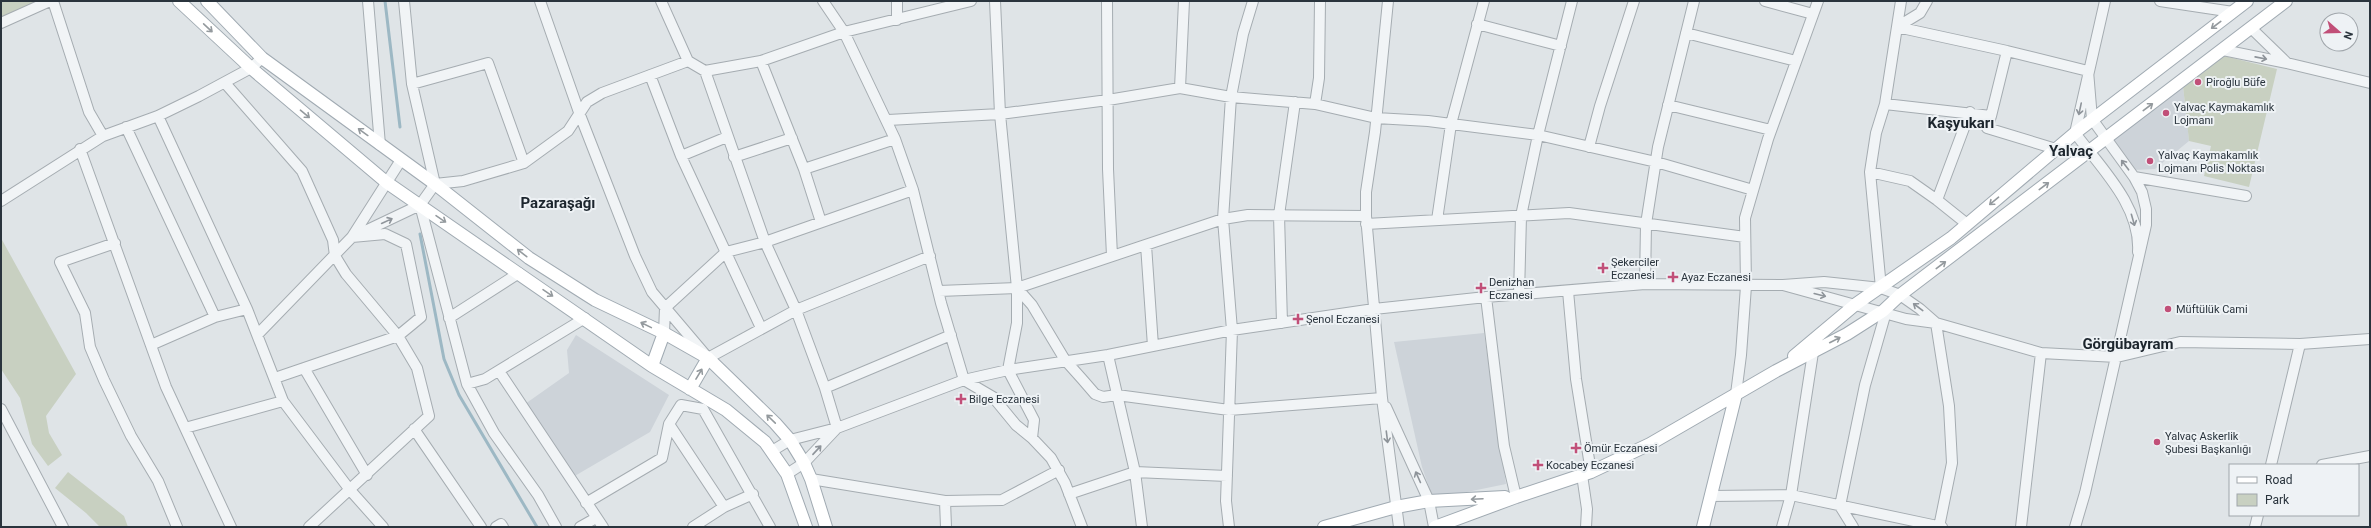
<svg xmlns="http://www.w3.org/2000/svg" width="2371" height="528" font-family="Roboto,sans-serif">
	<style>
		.built { fill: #cdd3d9 }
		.green { fill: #c8d0c1 }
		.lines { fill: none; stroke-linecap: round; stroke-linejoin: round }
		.stream { stroke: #9db8c4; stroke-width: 3 }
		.minor-casing { stroke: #a5acb1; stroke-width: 12 }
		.major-casing { stroke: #a0aab2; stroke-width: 14 }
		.minor { stroke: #f1f4f6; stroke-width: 10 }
		.major { stroke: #fff; stroke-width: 12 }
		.oneway { stroke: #949a9e }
		.oneway2 { stroke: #8e949a }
		.poi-dot { fill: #c14f78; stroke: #eef2f5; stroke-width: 1.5 }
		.labels { text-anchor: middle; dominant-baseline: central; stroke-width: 4; stroke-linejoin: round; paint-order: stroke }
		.poi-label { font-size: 11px; fill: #2a343d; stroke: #eef2f5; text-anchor: start }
		.district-label { font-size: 15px; font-weight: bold; fill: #1c252d; stroke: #eef2f5 }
	</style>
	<rect width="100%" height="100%" fill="#dfe4e7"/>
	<path class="built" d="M 2183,86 L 2189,141 L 2155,169 L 2133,170 L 2110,140 Z
		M 1484,333 L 1506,484 L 1433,499 L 1422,467 L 1394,342 Z
		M 576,335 L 669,395 L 650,432 L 573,477 L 525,404 L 569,373 L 567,350 Z"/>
	<path class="green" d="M 1,1 L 40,1 L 1,19 Z
		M 2224,56 L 2277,69 L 2249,187 L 2204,176 L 2211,146 L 2189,141 L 2183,86 Z
		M 1,238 L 76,374 L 46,416 L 49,433 L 62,455 L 48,466 L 32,444 L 20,398 L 1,369 Z
		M 68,472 L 124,516 L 128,527 L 100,527 L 86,513 L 55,488 Z"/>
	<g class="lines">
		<path class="stream" d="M 385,1 L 400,127
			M 420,234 L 444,359 L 459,395 L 537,527"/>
		<g class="minor-casing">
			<path id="minor" d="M 53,1 L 89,112 L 103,136
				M 368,1 L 380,145
				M 540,1 L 580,115 L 635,256 L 652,292 L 708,358 L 796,310 L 930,256
				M 661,1 L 688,61 L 705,71 L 765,242 L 796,310 L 825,388 L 837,428 L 964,380 L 1008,370 L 1108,355 L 1232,330 L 1374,309 L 1486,297 L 1645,284 L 1783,285 L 1824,282 L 1881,288 L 1900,295 L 1920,309 L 1936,323 L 1906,319 L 1783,285
				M 823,1 L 844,32 L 895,139 L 913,190 L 941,303 L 964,380 L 993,397 L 1016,425 L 1032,438 L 1051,458 L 1065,483 L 1082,527
				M 897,1 L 897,20
				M 995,1 L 1000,114 L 1017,288 L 1017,323 L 1008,370 L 1034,420 L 1032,438
				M 1107,1 L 1108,169 L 1112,256
				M 1388,1 L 1375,132 L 1366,192 L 1366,216 L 1382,398 L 1399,527
				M 1765,1 L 1813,14
				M 2105,1 L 2075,133 C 2101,168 2141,206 2138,252
				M 2160,1 L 2233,12
				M 1,23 L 50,1
				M 1477,24 L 1561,46
				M 1897,27 L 2007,51 L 2088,71
				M 1897,27 L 1920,13 L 1927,1
				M 1686,33 L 1796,61
				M 2223,50 L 2287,63 L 2251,28
				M 761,61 L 804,169 L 821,222
				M 2287,63 L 2370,83
				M 705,71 L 761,61 L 844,32 L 971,1
				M 650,75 L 681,156 L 761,328
				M 225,83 L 302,171 L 333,240 L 335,256 L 346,274 L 398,336 L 417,368 L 429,416 L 309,527
				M 412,84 L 488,63 L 524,163
				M 1180,88 L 1184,1
				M 1315,104 L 1319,78 L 1320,1
				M 1885,104 L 1991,116 L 2007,51
				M 1668,105 L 1771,130
				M 158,116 L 247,309 L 283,401 L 350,490 L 383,527
				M 1991,116 L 1987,128 L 2056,149
				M 888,120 L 1000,114 L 1108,100 L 1180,88 L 1231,97 L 1315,104 L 1376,118 L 1428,121 L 1538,135 L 1656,162 L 1753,190
				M 126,127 L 215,317
				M 1589,147 L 1600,106 L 1634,1
				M 80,149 L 166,387 L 231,527
				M 681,156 L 727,137
				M 734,157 L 792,138
				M 804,169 L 895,139
				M 1870,172 L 1910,181 L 1937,200 L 1967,224
				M 2134,177 L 2246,196
				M 435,184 L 463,181 L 524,163 L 568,131 L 587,102 L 602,93 L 688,61
				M 1937,200 L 1970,112
				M 1,201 L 103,136 L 158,116 L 199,96 L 251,68 L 262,58
				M 420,205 L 467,384 L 494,433 L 538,495 L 556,527
				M 1437,220 L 1451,124 L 1484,1
				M 1366,224 L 1569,213 L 1745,237
				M 359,234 L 420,205 L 435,184 L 412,84 L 404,1
				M 115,243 L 60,262 L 85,313 L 90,347 L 104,380 L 131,436 L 158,481 L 177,527
				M 1146,245 L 1153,346
				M 1645,284 L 1646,224 L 1658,147 L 1694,1
				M 1017,288 L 1032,305 L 1065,360 L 1082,379 L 1095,394 L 1103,397 L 1117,395 L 1229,410 L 1382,398
				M 1881,288 L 1870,172 L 1876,133 L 1885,104 L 1901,1
				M 939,291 L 1017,288 L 1223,219 L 1248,215 L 1366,216
				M 1568,291 L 1576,379 L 1591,472
				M 1519,295 L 1521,216 L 1538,135 L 1572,1
				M 1486,297 L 1504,446 L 1516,497
				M 449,318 L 519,273
				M 1282,323 L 1279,215 L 1295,102
				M 664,333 L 665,308 L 726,252 L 765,242 L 913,190
				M 258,334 L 352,237 L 401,160
				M 151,345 L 215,317 L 247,309
				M 1108,355 L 1135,472 L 1142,527
				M 304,368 L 367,475
				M 499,371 L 603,527
				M 275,378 L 398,336 L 421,317 L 406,244 L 385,234 L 352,237
				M 467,384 L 485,379 L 585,318
				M 825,388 L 951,335
				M 1736,394 L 1741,355 L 1746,286 L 1745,218 L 1768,139 L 1818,1
				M 1386,407 L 1429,501 L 1434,527
				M 1,409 L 63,527
				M 669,424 L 724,507
				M 185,428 L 283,401
				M 414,429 L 481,527
				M 772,451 L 790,440 L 837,428 L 804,463 L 787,474
				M 2271,465 L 2300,344
				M 2322,465 L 2370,456
				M 1582,475 L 1587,509 L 1586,527
				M 811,479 L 945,501 L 1002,500 L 1059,470
				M 1069,494 L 1135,472 L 1227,476
				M 1710,496 L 1791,495 L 1942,527
				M 945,501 L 946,527
				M 586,503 L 662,458 L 669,424 L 681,405 L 703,409 L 770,527
				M 496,527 L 501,524 L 503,527
				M 580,527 L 596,518
				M 693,527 L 724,507 L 753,494
				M 1229,527 L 1226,501 L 1232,330 L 1223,219 L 1231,97 L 1243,34 L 1253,1
				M 1782,527 L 1791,495 L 1814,346
				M 1853,527 L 1840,506 L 1865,385 L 1886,312
				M 1939,527 L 1952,463 L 1949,406 L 1936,323 L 2041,353 L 2117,357 L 2180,342 L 2300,344 L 2370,339
				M 2021,527 L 2041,353
				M 2075,527 L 2085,493 L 2146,225 L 2146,209 L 2142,192 L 2134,177 L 2092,119 L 2088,71
				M 2255,527 L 2258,515"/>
		</g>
		<g class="major-casing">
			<path id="major" d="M 179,1 L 251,68 L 386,182 L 652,366 L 726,410 L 765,442 L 787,474 L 806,527
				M 207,1 L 262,58 L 435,184 L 529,258 L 595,300 L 664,333 L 708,358 L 775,423 L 790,440 L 804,463 L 811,479 L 826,527
				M 1794,356 L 1856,304 L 1951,238 L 2075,133 L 2247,1
				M 652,366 L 664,333
				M 690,389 L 708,358
				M 1324,527 L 1396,507 L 1429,501 L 1505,497
				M 1435,527 L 1516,497 L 1591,472 L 1650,444 L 1776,371 L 1847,334 L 1883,311 L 1900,295 L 2286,1
				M 1703,527 L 1736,394"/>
		</g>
		<use href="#minor" class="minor"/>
		<use href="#major" class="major"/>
	</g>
	<defs><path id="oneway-shaft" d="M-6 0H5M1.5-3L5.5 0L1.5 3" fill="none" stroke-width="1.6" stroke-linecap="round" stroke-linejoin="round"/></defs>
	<g class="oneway">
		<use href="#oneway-shaft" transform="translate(2216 25) rotate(143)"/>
		<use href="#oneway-shaft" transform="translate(208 28) rotate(43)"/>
		<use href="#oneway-shaft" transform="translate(2148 107) rotate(-37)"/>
		<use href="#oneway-shaft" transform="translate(305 114) rotate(40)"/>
		<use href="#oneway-shaft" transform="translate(363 132) rotate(-144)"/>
		<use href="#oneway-shaft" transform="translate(2044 186) rotate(-37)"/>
		<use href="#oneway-shaft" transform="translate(1994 201) rotate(140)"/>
		<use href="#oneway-shaft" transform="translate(441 219) rotate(34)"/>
		<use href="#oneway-shaft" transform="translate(522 253) rotate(-142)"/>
		<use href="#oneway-shaft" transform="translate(1941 265) rotate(-37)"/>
		<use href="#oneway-shaft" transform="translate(548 293) rotate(34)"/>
		<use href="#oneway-shaft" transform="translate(646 325) rotate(-154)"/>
		<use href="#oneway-shaft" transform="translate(1835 340) rotate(-27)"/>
		<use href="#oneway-shaft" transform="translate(699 374) rotate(-59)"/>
		<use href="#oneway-shaft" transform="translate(771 419) rotate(-136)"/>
		<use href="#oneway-shaft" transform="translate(1477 499) rotate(177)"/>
	</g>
	<g class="oneway2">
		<use href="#oneway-shaft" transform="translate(2261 58) rotate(11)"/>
		<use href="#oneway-shaft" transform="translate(2080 109) rotate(102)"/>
		<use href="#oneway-shaft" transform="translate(2125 165) rotate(-127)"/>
		<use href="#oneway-shaft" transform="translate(2133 220) rotate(74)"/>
		<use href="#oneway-shaft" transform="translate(387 221) rotate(-25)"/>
		<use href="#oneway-shaft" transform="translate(1820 295) rotate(14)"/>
		<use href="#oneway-shaft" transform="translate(1918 307) rotate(-143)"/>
		<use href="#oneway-shaft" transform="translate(1387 437) rotate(83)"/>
		<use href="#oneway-shaft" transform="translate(817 450) rotate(-47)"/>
		<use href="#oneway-shaft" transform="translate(1418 477) rotate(-114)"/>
	</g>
	<g class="poi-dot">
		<circle cx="2198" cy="82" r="4"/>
		<circle cx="2166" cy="113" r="4"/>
		<circle cx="2150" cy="161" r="4"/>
		<path d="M1601 262h4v4h4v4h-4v4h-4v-4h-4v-4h4z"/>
		<path d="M1671 271h4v4h4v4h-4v4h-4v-4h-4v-4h4z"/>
		<path d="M1479 282h4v4h4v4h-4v4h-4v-4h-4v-4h4z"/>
		<circle cx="2168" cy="309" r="4"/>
		<path d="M1296 313h4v4h4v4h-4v4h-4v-4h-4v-4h4z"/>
		<path d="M959 393h4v4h4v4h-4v4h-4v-4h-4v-4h4z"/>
		<circle cx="2157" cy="442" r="4"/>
		<path d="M1574 442h4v4h4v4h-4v4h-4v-4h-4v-4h4z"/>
		<path d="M1536 459h4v4h4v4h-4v4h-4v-4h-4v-4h4z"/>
	</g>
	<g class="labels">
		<g class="poi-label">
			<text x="2206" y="82">Piroğlu Büfe</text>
			<text x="2174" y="107">Yalvaç Kaymakamlık<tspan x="2174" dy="13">Lojmanı</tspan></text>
			<text x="2158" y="155">Yalvaç Kaymakamlık<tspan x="2158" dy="13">Lojmanı Polis Noktası</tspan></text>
			<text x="1611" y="262">Şekerciler<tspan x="1611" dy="13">Eczanesi</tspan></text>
			<text x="1681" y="277">Ayaz Eczanesi</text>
			<text x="1489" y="282">Denizhan<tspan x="1489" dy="13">Eczanesi</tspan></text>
			<text x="2176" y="309">Müftülük Cami</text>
			<text x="1306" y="319">Şenol Eczanesi</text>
			<text x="969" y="399">Bilge Eczanesi</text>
			<text x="2165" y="436">Yalvaç Askerlik<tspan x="2165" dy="13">Şubesi Başkanlığı</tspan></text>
			<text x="1584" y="448">Ömür Eczanesi</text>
			<text x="1546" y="465">Kocabey Eczanesi</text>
		</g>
		<g class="district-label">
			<text x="1961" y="123">Kaşyukarı</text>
			<text x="2071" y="151">Yalvaç</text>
			<text x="558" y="203">Pazaraşağı</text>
			<text x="2128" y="344">Görgübayram</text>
		</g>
	</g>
	<rect width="2371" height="528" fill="none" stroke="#2a343d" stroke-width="4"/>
	<rect x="2229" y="464" width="130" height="52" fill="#eef2f5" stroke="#a0a6ab"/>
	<rect x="2237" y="477" width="20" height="6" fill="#ffffff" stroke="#a0a6ab"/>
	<text x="2265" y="484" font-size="12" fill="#2a343d">Road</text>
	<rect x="2237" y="494" width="20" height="12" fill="#c8d0c1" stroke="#a0a6ab"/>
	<text x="2265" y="504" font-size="12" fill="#2a343d">Park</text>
	<g transform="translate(2339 32) rotate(110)"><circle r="19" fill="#eef2f5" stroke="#a0a6ab"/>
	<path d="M0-3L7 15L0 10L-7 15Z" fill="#c14f78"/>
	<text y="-6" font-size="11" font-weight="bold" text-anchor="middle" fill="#2a343d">N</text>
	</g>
</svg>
